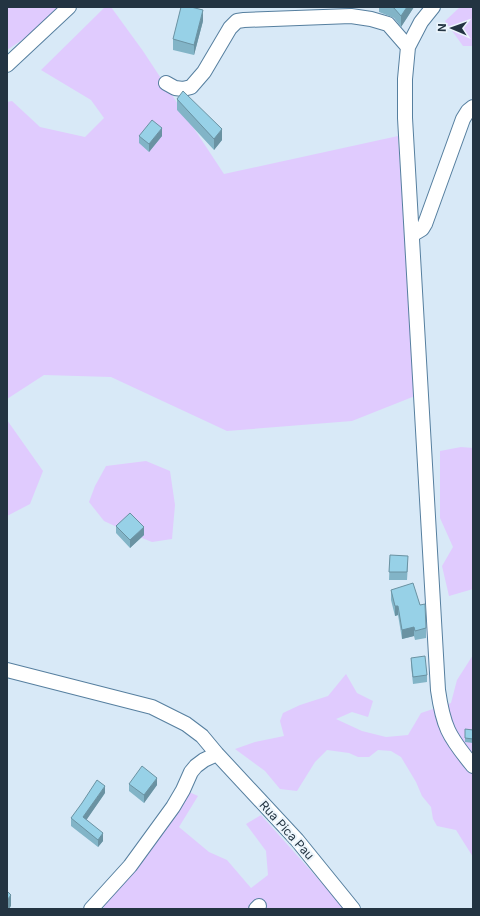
<svg xmlns="http://www.w3.org/2000/svg" width="480" height="916" font-family="Inter,sans-serif">
	<style>
		.green { fill: #e0cbfe }
		.lines { fill: none; stroke-linecap: round; stroke-linejoin: round }
		.minor-casing { stroke: #567f9f; stroke-width: 16 }
		.minor { stroke: #fff; stroke-width: 14 }
		.wall { fill: #82b4c7 }
		.shaded-wall { fill: #6a92a2 }
		.building { fill: #97d1e7; stroke: #6a92a2 }
		.labels { text-anchor: middle; dominant-baseline: central; stroke-width: 4; stroke-linejoin: round; paint-order: stroke }
		.street-label { font-size: 12px; fill: #233442; stroke: #ecf5fc }
	</style>
	<rect width="100%" height="100%" fill="#d8e9f7"/>
	<path class="green" d="M 7,7 L 60,7 L 34,32 L 7,50 Z
		M 105,7 L 111,7 L 143,51 L 224,174 L 398,136 L 415,396 L 352,421 L 227,431 L 111,377 L 44,375 L 7,399 L 7,102 L 12,101 L 40,127 L 85,137 L 104,118 L 91,100 L 41,70 Z
		M 460,7 L 473,7 L 473,46 L 463,46 L 445,21 Z
		M 7,420 L 43,471 L 30,504 L 7,516 Z
		M 461,447 L 473,448 L 473,589 L 449,596 L 442,566 L 453,547 L 440,518 L 440,451 Z
		M 146,461 L 170,471 L 175,505 L 172,539 L 152,542 L 132,534 L 104,521 L 89,502 L 95,486 L 106,466 Z
		M 473,655 L 473,857 L 456,830 L 437,826 L 433,819 L 431,807 L 422,796 L 416,782 L 401,757 L 391,751 L 378,750 L 369,757 L 358,757 L 349,753 L 327,750 L 315,762 L 297,791 L 280,789 L 265,771 L 235,749 L 255,742 L 284,736 L 280,721 L 283,713 L 300,705 L 328,696 L 346,674 L 357,693 L 373,701 L 368,717 L 352,712 L 336,719 L 362,731 L 386,737 L 408,735 L 421,713 L 451,703 L 457,680 Z
		M 189,792 L 198,796 L 179,827 L 209,852 L 227,860 L 251,888 L 268,875 L 266,851 L 246,824 L 261,815 L 345,909 L 104,909 L 104,902 Z"/>
	<g class="lines">
		<g class="minor-casing">
			<path id="minor" d="M 433,7 L 421,22 L 408,47 L 405,79 L 405,118 L 438,690 C 440,704 442,717 448,730 C 454,743 464,755 473,766
				M 7,65 L 69,7
				M 166,83 L 175,88 L 183,89 L 191,87 L 204,72 L 230,28 L 237,21 L 244,20 L 351,16 L 371,19 L 388,24 L 408,47
				M 412,235 L 422,229 L 425,224 L 463,119 L 468,111 L 473,107
				M 7,670 L 152,707 L 186,724 L 202,736 L 217,754 L 297,840 L 353,909
				M 91,909 L 130,866 L 173,807 L 183,790 L 191,772 L 196,766 L 204,760 L 217,754
				M 256,909 L 259,906"/>
		</g>
		<use href="#minor" class="minor"/>
	</g>
	<path class="wall" d="M 379,7 L 414,7 L 401,27 L 394,18 L 379,12 Z
		M 203,21 L 194,55 L 173,50 L 173,39 Z
		M 177,99 L 222,140 L 214,150 L 177,110 Z
		M 139,136 L 162,136 L 149,152 L 139,143 Z
		M 116,526 L 144,535 L 130,548 L 116,533 Z
		M 390,555 L 408,563 L 407,580 L 389,580 Z
		M 391,590 L 426,628 L 426,638 L 415,640 L 414,636 L 402,639 L 398,615 L 395,616 L 391,600 Z
		M 411,658 L 427,675 L 427,682 L 413,684 L 411,665 Z
		M 465,729 L 473,730 L 473,743 L 465,742 Z
		M 129,784 L 157,785 L 144,803 L 129,791 Z
		M 105,793 L 86,820 L 103,841 L 98,847 L 71,826 L 71,818 Z"/>
	<path class="shaded-wall" d="M 407,7 L 414,7 L 401,27 L 401,16 Z
		M 203,10 L 203,21 L 194,55 L 194,45 Z
		M 162,128 L 162,136 L 149,152 L 149,144 Z
		M 222,129 L 222,140 L 214,150 L 214,139 Z
		M 144,527 L 144,535 L 130,548 L 130,540 Z
		M 395,606 L 398,606 L 398,615 L 395,616 Z
		M 414,627 L 414,636 L 402,639 L 402,630 Z
		M 157,778 L 157,785 L 144,803 L 144,795 Z
		M 105,786 L 105,793 L 83,825 L 83,817 Z
		M 103,833 L 103,841 L 98,847 L 98,840 Z
		M 11,895 L 11,906 L 9,909 L 7,909 L 7,900 Z"/>
	<path class="building" d="M 181,7 L 191,7 L 203,10 L 194,45 L 173,39 Z
		M 392,7 L 407,7 L 401,16 L 394,8 Z
		M 183,91 L 222,129 L 214,139 L 177,99 Z
		M 152,120 L 162,128 L 149,144 L 139,136 Z
		M 130,513 L 144,527 L 130,540 L 116,526 Z
		M 390,555 L 408,556 L 407,572 L 389,572 Z
		M 413,583 L 420,605 L 425,604 L 426,628 L 415,631 L 414,627 L 402,630 L 398,606 L 395,606 L 391,590 Z
		M 425,656 L 427,675 L 413,677 L 411,658 Z
		M 465,729 L 473,730 L 473,739 L 465,738 Z
		M 142,766 L 157,778 L 144,795 L 129,784 Z
		M 97,780 L 105,786 L 83,817 L 103,833 L 98,840 L 71,818 L 82,803 Z
		M 7,891 L 11,895 L 7,900 Z"/>
	<g class="labels">
		<g class="street-label">
			<text transform="translate(287 830) rotate(48)">Rua Pica Pau</text>
		</g>
	</g>
	<rect width="480" height="916" fill="none" stroke="#233442" stroke-width="16"/>
	<g transform="translate(452 28) rotate(272)" stroke="#ecf5fc" stroke-width="3" paint-order="stroke">
	<path d="M0-3L7 15L0 10L-7 15Z" fill="#233442"/>
	<text y="-6" font-size="11" font-weight="bold" text-anchor="middle" fill="#233442">N</text>
	</g>
</svg>
